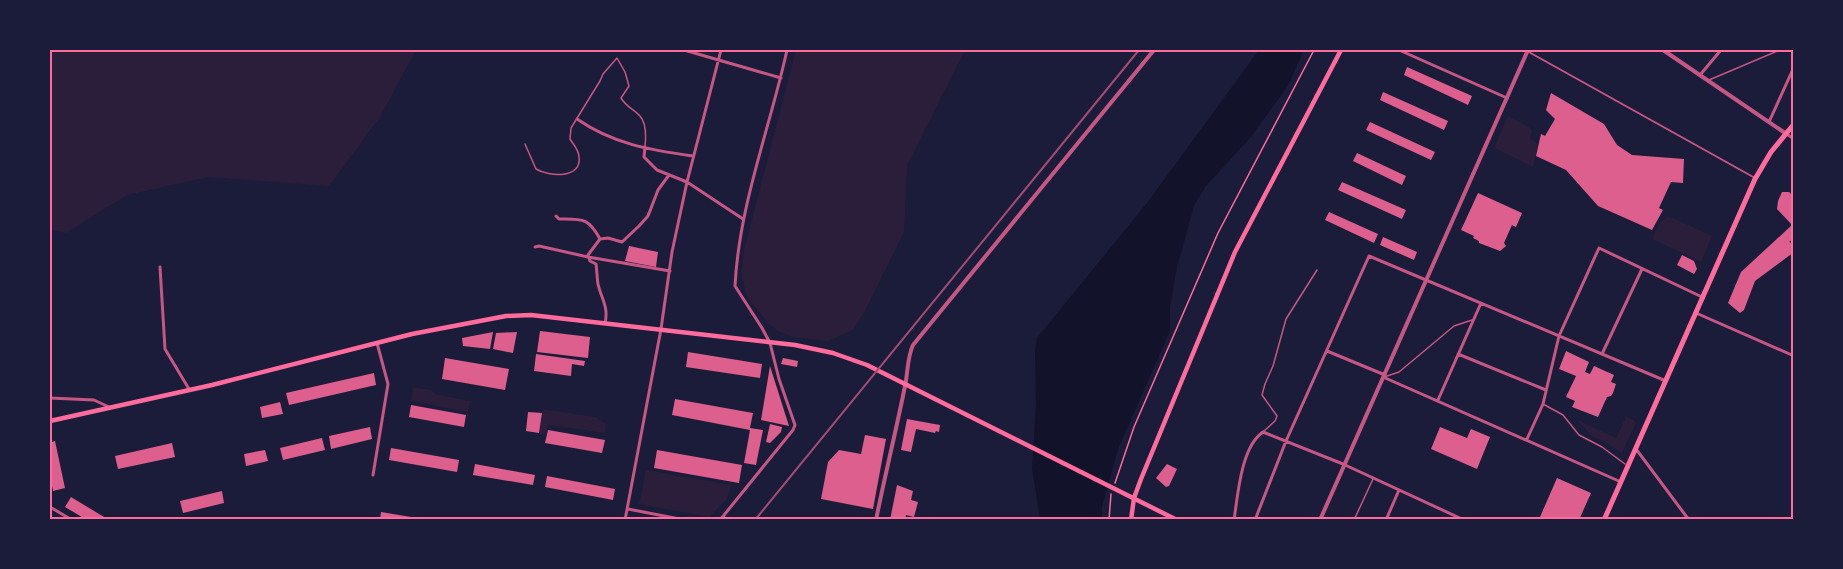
<svg xmlns="http://www.w3.org/2000/svg" width="1843" height="569" font-family="'Source Sans 3',sans-serif">
	<style>
		.green { fill: #2a1e3b }
		.water { fill: #12122b }
		.building { fill: #dd5f8e }
		.lines { fill: none; stroke-linecap: round; stroke-linejoin: round }
		.path { stroke: #ff6b9d; stroke-width: 1.5 }
		.service { stroke: #c65784; stroke-width: 1.5 }
		.pedestrian { stroke: #c65784; stroke-width: 2 }
		.minor { stroke: #c65784; stroke-width: 3 }
		.tertiary { stroke: #c65784; stroke-width: 4 }
		.secondary { stroke: #ff6b9d; stroke-width: 4.5 }
		.primary { stroke: #ff6b9d; stroke-width: 5 }
		.rail { stroke: #a44b75; stroke-width: 2 }
		.neatline { fill: none; stroke: #ff6b9d; stroke-width: 2 }
	</style>
	<rect width="100%" height="100%" fill="#1b1b3a"/>
	<path class="green" d="M 50,50 L 416,50 L 380,117 L 329,186 L 208,177 L 127,195 L 66,233 L 50,229 Z
		M 796,50 L 965,50 L 907,165 L 904,232 L 865,311 L 853,330 L 828,341 L 793,337 L 778,331 L 768,323 L 747,297 L 741,274 L 744,250 Z
		M 1508,116 L 1529,127 L 1532,130 L 1530,138 L 1538,144 L 1533,167 L 1494,148 Z
		M 1667,217 L 1673,218 L 1712,236 L 1701,262 L 1652,239 L 1660,222 Z
		M 413,387 L 431,390 L 435,394 L 470,401 L 468,412 L 411,401 Z
		M 543,409 L 595,417 L 606,424 L 605,433 L 548,425 L 546,435 L 539,434 Z
		M 1626,417 L 1634,420 L 1636,423 L 1622,453 L 1604,441 L 1593,437 L 1578,421 L 1578,420 L 1616,438 Z
		M 646,470 L 731,485 L 727,499 L 709,517 L 639,504 Z"/>
	<path class="water" d="M 1259,50 L 1304,50 L 1287,87 L 1250,138 L 1205,187 L 1194,206 L 1177,267 L 1170,307 L 1170,331 L 1118,449 L 1102,507 L 1102,519 L 1040,519 L 1032,468 L 1036,405 L 1035,349 L 1037,338 L 1147,203 Z"/>
	<path class="building" d="M 1407,67 L 1472,96 L 1468,105 L 1404,75 Z
		M 1383,92 L 1448,121 L 1444,130 L 1380,100 Z
		M 1551,93 L 1604,124 L 1617,145 L 1632,155 L 1684,159 L 1683,183 L 1671,182 L 1659,208 L 1663,210 L 1652,230 L 1598,206 L 1566,170 L 1536,156 L 1541,134 L 1545,136 L 1555,119 L 1546,110 Z
		M 1370,122 L 1435,152 L 1431,160 L 1366,130 Z
		M 1357,153 L 1406,176 L 1402,185 L 1353,161 Z
		M 1342,182 L 1406,210 L 1402,219 L 1338,190 Z
		M 1782,192 L 1789,192 L 1794,197 L 1794,238 L 1789,242 L 1794,244 L 1794,252 L 1755,281 L 1744,310 L 1740,313 L 1728,303 L 1741,272 L 1792,225 L 1777,209 L 1778,201 Z
		M 1478,193 L 1522,213 L 1516,227 L 1512,225 L 1504,243 L 1506,246 L 1500,251 L 1479,243 L 1479,241 L 1473,238 L 1474,236 L 1461,230 Z
		M 1329,212 L 1378,234 L 1374,243 L 1325,220 Z
		M 1383,237 L 1417,252 L 1414,260 L 1380,245 Z
		M 629,246 L 658,252 L 656,267 L 625,261 Z
		M 1682,255 L 1694,261 L 1697,269 L 1694,274 L 1677,265 Z
		M 540,331 L 590,337 L 588,358 L 537,352 Z
		M 493,332 L 490,349 L 463,346 L 462,338 Z
		M 517,332 L 513,353 L 493,349 L 496,333 Z
		M 1566,351 L 1589,362 L 1585,372 L 1590,374 L 1594,366 L 1614,375 L 1611,382 L 1616,384 L 1613,393 L 1611,396 L 1607,397 L 1598,417 L 1572,407 L 1575,401 L 1566,397 L 1576,376 L 1559,369 Z
		M 688,352 L 762,364 L 760,378 L 686,367 Z
		M 536,354 L 585,361 L 584,366 L 572,364 L 571,376 L 534,371 Z
		M 445,358 L 509,369 L 505,390 L 442,379 Z
		M 783,358 L 798,361 L 797,367 L 781,364 Z
		M 770,366 L 789,426 L 761,420 Z
		M 374,373 L 376,385 L 289,405 L 286,393 Z
		M 675,399 L 753,413 L 750,428 L 763,430 L 756,465 L 744,463 L 750,430 L 672,415 Z
		M 280,402 L 283,414 L 262,418 L 260,407 Z
		M 411,405 L 466,415 L 464,427 L 409,417 Z
		M 528,412 L 542,413 L 539,433 L 526,431 Z
		M 907,419 L 940,425 L 939,432 L 936,431 L 935,433 L 916,429 L 911,452 L 901,450 Z
		M 770,424 L 782,427 L 781,432 L 770,443 L 766,442 Z
		M 370,427 L 372,439 L 331,449 L 329,436 Z
		M 1440,427 L 1467,438 L 1471,429 L 1490,437 L 1477,469 L 1431,449 Z
		M 548,430 L 605,440 L 602,453 L 545,443 Z
		M 865,435 L 886,439 L 873,509 L 821,499 L 828,462 L 839,450 L 861,454 Z
		M 322,438 L 325,450 L 283,460 L 280,448 Z
		M 55,441 L 65,488 L 53,491 L 50,475 L 50,443 Z
		M 172,443 L 175,457 L 118,469 L 115,456 Z
		M 391,448 L 459,460 L 457,472 L 389,460 Z
		M 265,450 L 268,461 L 246,466 L 244,454 Z
		M 657,450 L 742,465 L 739,483 L 654,468 Z
		M 475,464 L 535,475 L 533,485 L 473,475 Z
		M 1167,464 L 1177,469 L 1169,486 L 1166,487 L 1156,478 Z
		M 547,476 L 615,489 L 613,500 L 545,487 Z
		M 1557,478 L 1591,493 L 1579,520 L 1546,520 L 1540,517 Z
		M 897,485 L 913,491 L 911,500 L 918,502 L 914,517 L 906,515 L 905,520 L 890,520 Z
		M 222,491 L 224,503 L 183,513 L 180,501 Z
		M 71,497 L 109,520 L 87,520 L 65,507 Z
		M 381,512 L 417,518 L 417,520 L 380,520 Z"/>
	<g class="lines">
		<path class="path" d="M 1115,483 L 1134,427 L 1218,233 L 1314,50
			M 1109,520 L 1111,494"/>
		<path class="service" d="M 1709,80 L 1780,50
			M 525,144 L 536,169 C 549,177 582,179 579,157 C 579,150 573,144 570,139 L 571,128 L 600,81 L 603,74 L 617,58 L 625,72 L 629,86 L 621,98 C 627,108 634,109 640,116 C 647,124 646,137 645,146
			M 1384,377 L 1399,372 L 1454,326 L 1472,320
			M 1543,404 L 1563,415 L 1579,435 L 1602,447 L 1625,464
			M 1264,431 L 1275,421 L 1277,416 L 1262,395 L 1265,384 L 1273,366 L 1286,319 L 1317,270
			M 1354,520 L 1373,479"/>
		<path class="pedestrian" d="M 1527,51 L 1755,178"/>
		<path class="minor" d="M 684,50 L 781,78
			M 1399,50 L 1507,98
			M 1700,75 L 1721,50
			M 577,119 C 613,144 650,150 693,156
			M 1769,122 L 1794,67
			M 1785,133 L 1794,139
			M 645,147 L 644,157 L 657,170 L 687,182 L 743,219
			M 556,216 L 559,219 C 582,219 588,217 600,239 L 588,255 L 590,261 L 596,264 C 597,271 597,278 598,284 C 601,298 609,307 605,323
			M 600,239 L 608,238 L 622,242 L 639,226 L 648,216 L 658,190 L 669,175
			M 535,247 L 539,246 L 588,257 L 670,271
			M 160,267 L 165,349 L 189,389
			M 1696,313 L 1794,356
			M 1327,351 L 1385,375
			M 1458,354 L 1546,390
			M 1602,354 L 1642,269
			M 1383,377 L 1621,482
			M 50,398 L 94,400 L 109,407
			M 1438,400 L 1481,303
			M 1527,439 L 1543,404 L 1559,336 L 1599,248 L 1702,297
			M 1636,449 L 1689,520
			M 373,475 L 388,384 L 377,343
			M 50,507 L 72,520
			M 628,509 L 685,520
			M 625,520 L 661,329 L 672,252 L 687,182 L 721,50
			M 720,520 L 793,430 L 795,425 L 779,379 L 770,343 L 762,328 L 735,286 C 739,205 770,128 787,50
			M 1234,520 C 1238,494 1241,447 1263,432 L 1343,464 L 1464,520
			M 1255,520 L 1286,441 L 1369,256 L 1666,381
			M 1386,520 L 1399,490"/>
		<path class="tertiary" d="M 1663,50 L 1785,133
			M 876,520 C 885,475 896,431 905,386 C 908,372 907,358 913,345 L 1154,50
			M 1320,520 L 1528,50"/>
		<path class="secondary" d="M 50,421 L 212,385 L 412,334 L 506,316 L 531,315 L 795,345 L 833,353 L 867,365 L 1177,520
			M 1131,520 L 1134,498 L 1141,479 L 1235,252 L 1341,50"/>
		<path class="primary" d="M 1604,520 L 1755,179 L 1771,152 L 1794,124"/>
		<path class="rail" d="M 755,520 L 1139,50"/>
	</g>
	<rect width="1843" height="569" fill="none" stroke="#1b1b3a" stroke-width="102"/>
	<rect x="51" y="51" width="1741" height="467" class="neatline"/>
</svg>
